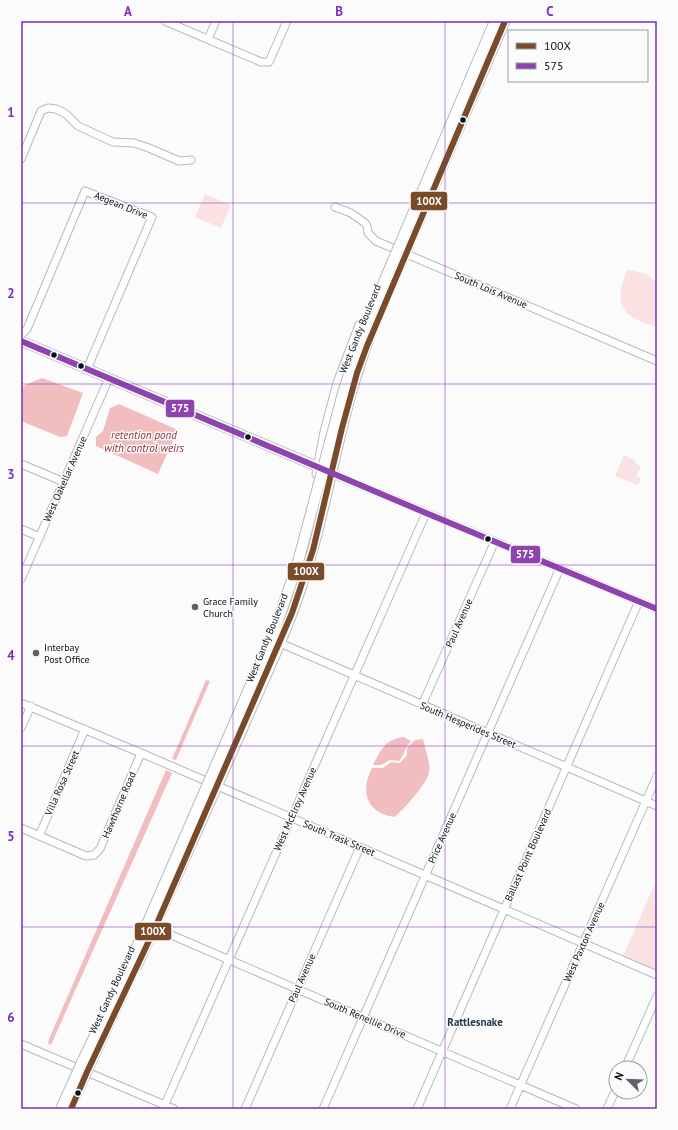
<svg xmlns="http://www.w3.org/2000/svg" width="678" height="1130" font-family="'PT Sans',sans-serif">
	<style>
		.green { fill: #fae2e2 }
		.water { fill: #f2bdbe }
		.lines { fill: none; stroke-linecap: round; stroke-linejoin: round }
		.minor-casing { stroke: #b5babf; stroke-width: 9 }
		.major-casing { stroke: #b5babf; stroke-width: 11 }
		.minor { stroke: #fefefe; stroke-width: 7 }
		.major { stroke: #fefefe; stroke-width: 9 }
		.highway-bridge-casing { stroke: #b5babf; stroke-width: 12; stroke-linecap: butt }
		.highway-bridge { stroke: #fefefe; stroke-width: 10 }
		.bus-1-casing { stroke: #fbfbfb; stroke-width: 9 }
		.bus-2-casing { stroke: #fbfbfb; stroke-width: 9 }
		.bus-1 { stroke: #7a4b2a; stroke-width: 6 }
		.bus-2 { stroke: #8e44ad; stroke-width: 6 }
		.grid { fill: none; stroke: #7b2cbf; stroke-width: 1; stroke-opacity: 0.55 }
		.bus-dot { fill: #07111a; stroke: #fbfbfb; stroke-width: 1.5 }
		.poi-dot { fill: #5c6369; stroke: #fbfbfb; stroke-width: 1.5 }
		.labels { text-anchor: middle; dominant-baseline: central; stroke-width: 3; stroke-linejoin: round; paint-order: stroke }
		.street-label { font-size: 10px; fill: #07111a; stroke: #fbfbfb }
		.poi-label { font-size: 10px; fill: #07111a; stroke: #fbfbfb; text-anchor: start }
		.water-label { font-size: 11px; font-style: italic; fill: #893139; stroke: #fbfbfb }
		.neighbourhood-label { font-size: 11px; font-weight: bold; fill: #213a50; stroke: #fbfbfb }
		.line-badge { stroke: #fbfbfb; stroke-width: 1.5 }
		.badge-label { font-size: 11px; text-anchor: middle; font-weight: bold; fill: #fff }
		.neatline { fill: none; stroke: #7b2cbf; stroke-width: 1.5 }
		.grid-label { font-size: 13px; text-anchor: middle; font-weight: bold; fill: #7b2cbf }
	</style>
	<rect width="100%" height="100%" fill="#fbfbfb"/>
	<path class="green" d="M 205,194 L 231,205 L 221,228 L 195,217 Z
		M 627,270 L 644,273 L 657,282 L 657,327 C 621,317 613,305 627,270 Z
		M 624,455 L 636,461 L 635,463 L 641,466 L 636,476 L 641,478 L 638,485 L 615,476 Z
		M 657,879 L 657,970 L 623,956 Z"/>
	<path class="water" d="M 42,378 L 83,393 L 67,436 L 60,437 L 21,421 L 21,387 Z
		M 119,404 L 178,430 L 158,474 L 96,446 L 96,437 L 103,431 L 110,408 Z
		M 206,680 L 210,681 L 176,760 L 172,759 Z
		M 404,737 L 411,741 C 405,747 405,754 399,761 L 390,760 L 381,765 L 373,765 C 381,750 385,739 404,737 Z
		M 423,739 C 425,750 431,762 429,773 C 427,783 403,811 394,817 C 366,813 360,791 372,768 L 383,768 L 391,762 L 400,763 L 407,755 L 407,748 L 415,740 Z
		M 166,770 L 172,773 L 51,1045 L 48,1044 L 49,1039 Z"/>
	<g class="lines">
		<g class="minor-casing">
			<path id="minor" d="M 165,21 L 261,62 L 269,62 L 287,21
				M 208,39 L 216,21
				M 21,159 L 41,111 L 48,108 L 56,109 L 66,114 L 78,126 L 113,142 L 134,143 L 149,148 L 179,161 L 191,160
				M 335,207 L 351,213 L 365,223 L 367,226 L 368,233 L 376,241 L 657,361
				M 21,335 L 27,329 L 85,191 L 152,217 L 87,369
				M 21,464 L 64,482
				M 331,473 L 657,609
				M 21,529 L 40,537
				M 21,579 L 109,378
				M 280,643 L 657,806
				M 21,703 L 141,753 L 657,975
				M 422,705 L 495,541
				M 21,728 L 31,706
				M 21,828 L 86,856 L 94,855 L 100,849 L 141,753
				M 39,836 L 85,729
				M 155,928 L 576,1109
				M 21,1044 L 174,1109
				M 625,1068 L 657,996
				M 163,1109 L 426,513
				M 245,1109 L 360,847
				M 323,1109 L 560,568
				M 417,1109 L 639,601
				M 510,1109 L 657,776
				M 607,1109 L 616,1089"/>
		</g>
		<g class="major-casing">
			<path id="major" d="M 21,341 L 323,469
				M 317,474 L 325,432 L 338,383 L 360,325
				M 137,966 C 173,885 210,803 246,721 C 263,682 282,643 296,603 C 330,510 338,410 377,319 L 505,21"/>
		</g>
		<use href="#minor" class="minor"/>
		<use href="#major" class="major"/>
		<g class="highway-bridge-casing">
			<path id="highway-bridge" d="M 61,1109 L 80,1067 L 138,945 L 273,634 L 297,566 L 343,393 L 361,336 L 495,21
				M 69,1109 L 138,960"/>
		</g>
		<use href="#highway-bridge" class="highway-bridge"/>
		<g class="bus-1-casing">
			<path id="bus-1" d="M 71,1109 L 87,1072 L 155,928 L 292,613 L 313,550 L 342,428 L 357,373 L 367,346 L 505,21"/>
		</g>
		<g class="bus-2-casing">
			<path id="bus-2" d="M 21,341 L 426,513 L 657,609"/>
		</g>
		<use href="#bus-1" class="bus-1"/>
		<use href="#bus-2" class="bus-2"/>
	</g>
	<path class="grid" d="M 233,21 L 233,1109M 445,21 L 445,1109M 21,203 L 657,203M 21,384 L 657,384M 21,565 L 657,565M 21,746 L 657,746M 21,927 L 657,927"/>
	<g class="bus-dot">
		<circle cx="463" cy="120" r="3.5"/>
		<circle cx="54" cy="355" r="3.5"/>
		<circle cx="81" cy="366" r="3.5"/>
		<circle cx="248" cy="437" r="3.5"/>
		<circle cx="488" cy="539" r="3.5"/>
		<circle cx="78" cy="1093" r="3.5"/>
	</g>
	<g class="poi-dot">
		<circle cx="195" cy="607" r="4"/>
		<circle cx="36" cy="653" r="4"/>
	</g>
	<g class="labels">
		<g class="street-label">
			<text transform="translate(121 205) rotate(22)">Aegean Drive</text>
			<text transform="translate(491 290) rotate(23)">South Lois Avenue</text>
			<text transform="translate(360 329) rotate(-68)">West Gandy Boulevard</text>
			<text transform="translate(65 479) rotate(-66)">West Oakellar Avenue</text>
			<text transform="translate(459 623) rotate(-66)">Paul Avenue</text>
			<text transform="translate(267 638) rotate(-68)">West Gandy Boulevard</text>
			<text transform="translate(468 725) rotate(23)">South Hesperides Street</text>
			<text transform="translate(62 783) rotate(-66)">Villa Rosa Street</text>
			<text transform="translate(119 805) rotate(-67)">Hawthorne Road</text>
			<text transform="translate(295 809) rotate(-66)">West McElroy Avenue</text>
			<text transform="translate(339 838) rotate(23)">South Trask Street</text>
			<text transform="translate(442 838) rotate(-66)">Price Avenue</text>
			<text transform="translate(528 855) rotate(-66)">Ballast Point Boulevard</text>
			<text transform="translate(584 942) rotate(-66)">West Paxton Avenue</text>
			<text transform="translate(302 978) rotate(-66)">Paul Avenue</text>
			<text transform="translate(112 990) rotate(-65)">West Gandy Boulevard</text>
			<text transform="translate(365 1018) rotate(23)">South Renellie Drive</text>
		</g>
		<g class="poi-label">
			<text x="203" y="601">Grace Family<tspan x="203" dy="12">Church</tspan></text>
			<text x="44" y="647">Interbay<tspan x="44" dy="12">Post Office</tspan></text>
		</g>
		<g class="water-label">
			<text x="144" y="435">retention pond<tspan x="144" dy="13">with control weirs</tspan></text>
		</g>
		<g class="neighbourhood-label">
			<text x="475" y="1022">Rattlesnake</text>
		</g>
	</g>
	<g class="line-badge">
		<rect x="410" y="191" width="38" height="20" rx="4" fill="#7a4b2a"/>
		<rect x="165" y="399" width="30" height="19" rx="4" fill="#8e44ad"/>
		<rect x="510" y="545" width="31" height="19" rx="4" fill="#8e44ad"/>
		<rect x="287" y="562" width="38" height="19" rx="4" fill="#7a4b2a"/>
		<rect x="134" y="922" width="38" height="19" rx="4" fill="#7a4b2a"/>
	</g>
	<g class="badge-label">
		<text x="429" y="205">100X</text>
		<text x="180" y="412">575</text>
		<text x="525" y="558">575</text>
		<text x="306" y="575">100X</text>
		<text x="153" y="935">100X</text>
	</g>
	<rect width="678" height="1130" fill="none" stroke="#fbfbfb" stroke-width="44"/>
	<rect x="508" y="30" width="140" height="52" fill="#fbfbfb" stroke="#999da1"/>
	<rect x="516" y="43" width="20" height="6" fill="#7a4b2a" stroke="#999da1"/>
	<text x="544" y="50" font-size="12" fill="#07111a">100X</text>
	<rect x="516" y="63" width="20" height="6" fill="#8e44ad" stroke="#999da1"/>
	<text x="544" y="70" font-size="12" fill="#07111a">575</text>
	<g transform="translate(628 1080) rotate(293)"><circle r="19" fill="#fbfbfb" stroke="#999da1"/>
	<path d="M0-3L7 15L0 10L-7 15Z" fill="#5c6369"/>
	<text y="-6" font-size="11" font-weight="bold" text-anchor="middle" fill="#07111a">N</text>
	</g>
	<rect x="22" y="22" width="634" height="1086" class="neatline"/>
	<g class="grid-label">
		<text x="128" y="16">A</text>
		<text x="339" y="16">B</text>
		<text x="550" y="16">C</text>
		<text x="11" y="117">1</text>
		<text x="11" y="298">2</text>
		<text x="11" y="479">3</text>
		<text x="11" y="660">4</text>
		<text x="11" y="841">5</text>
		<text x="11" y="1022">6</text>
	</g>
</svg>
